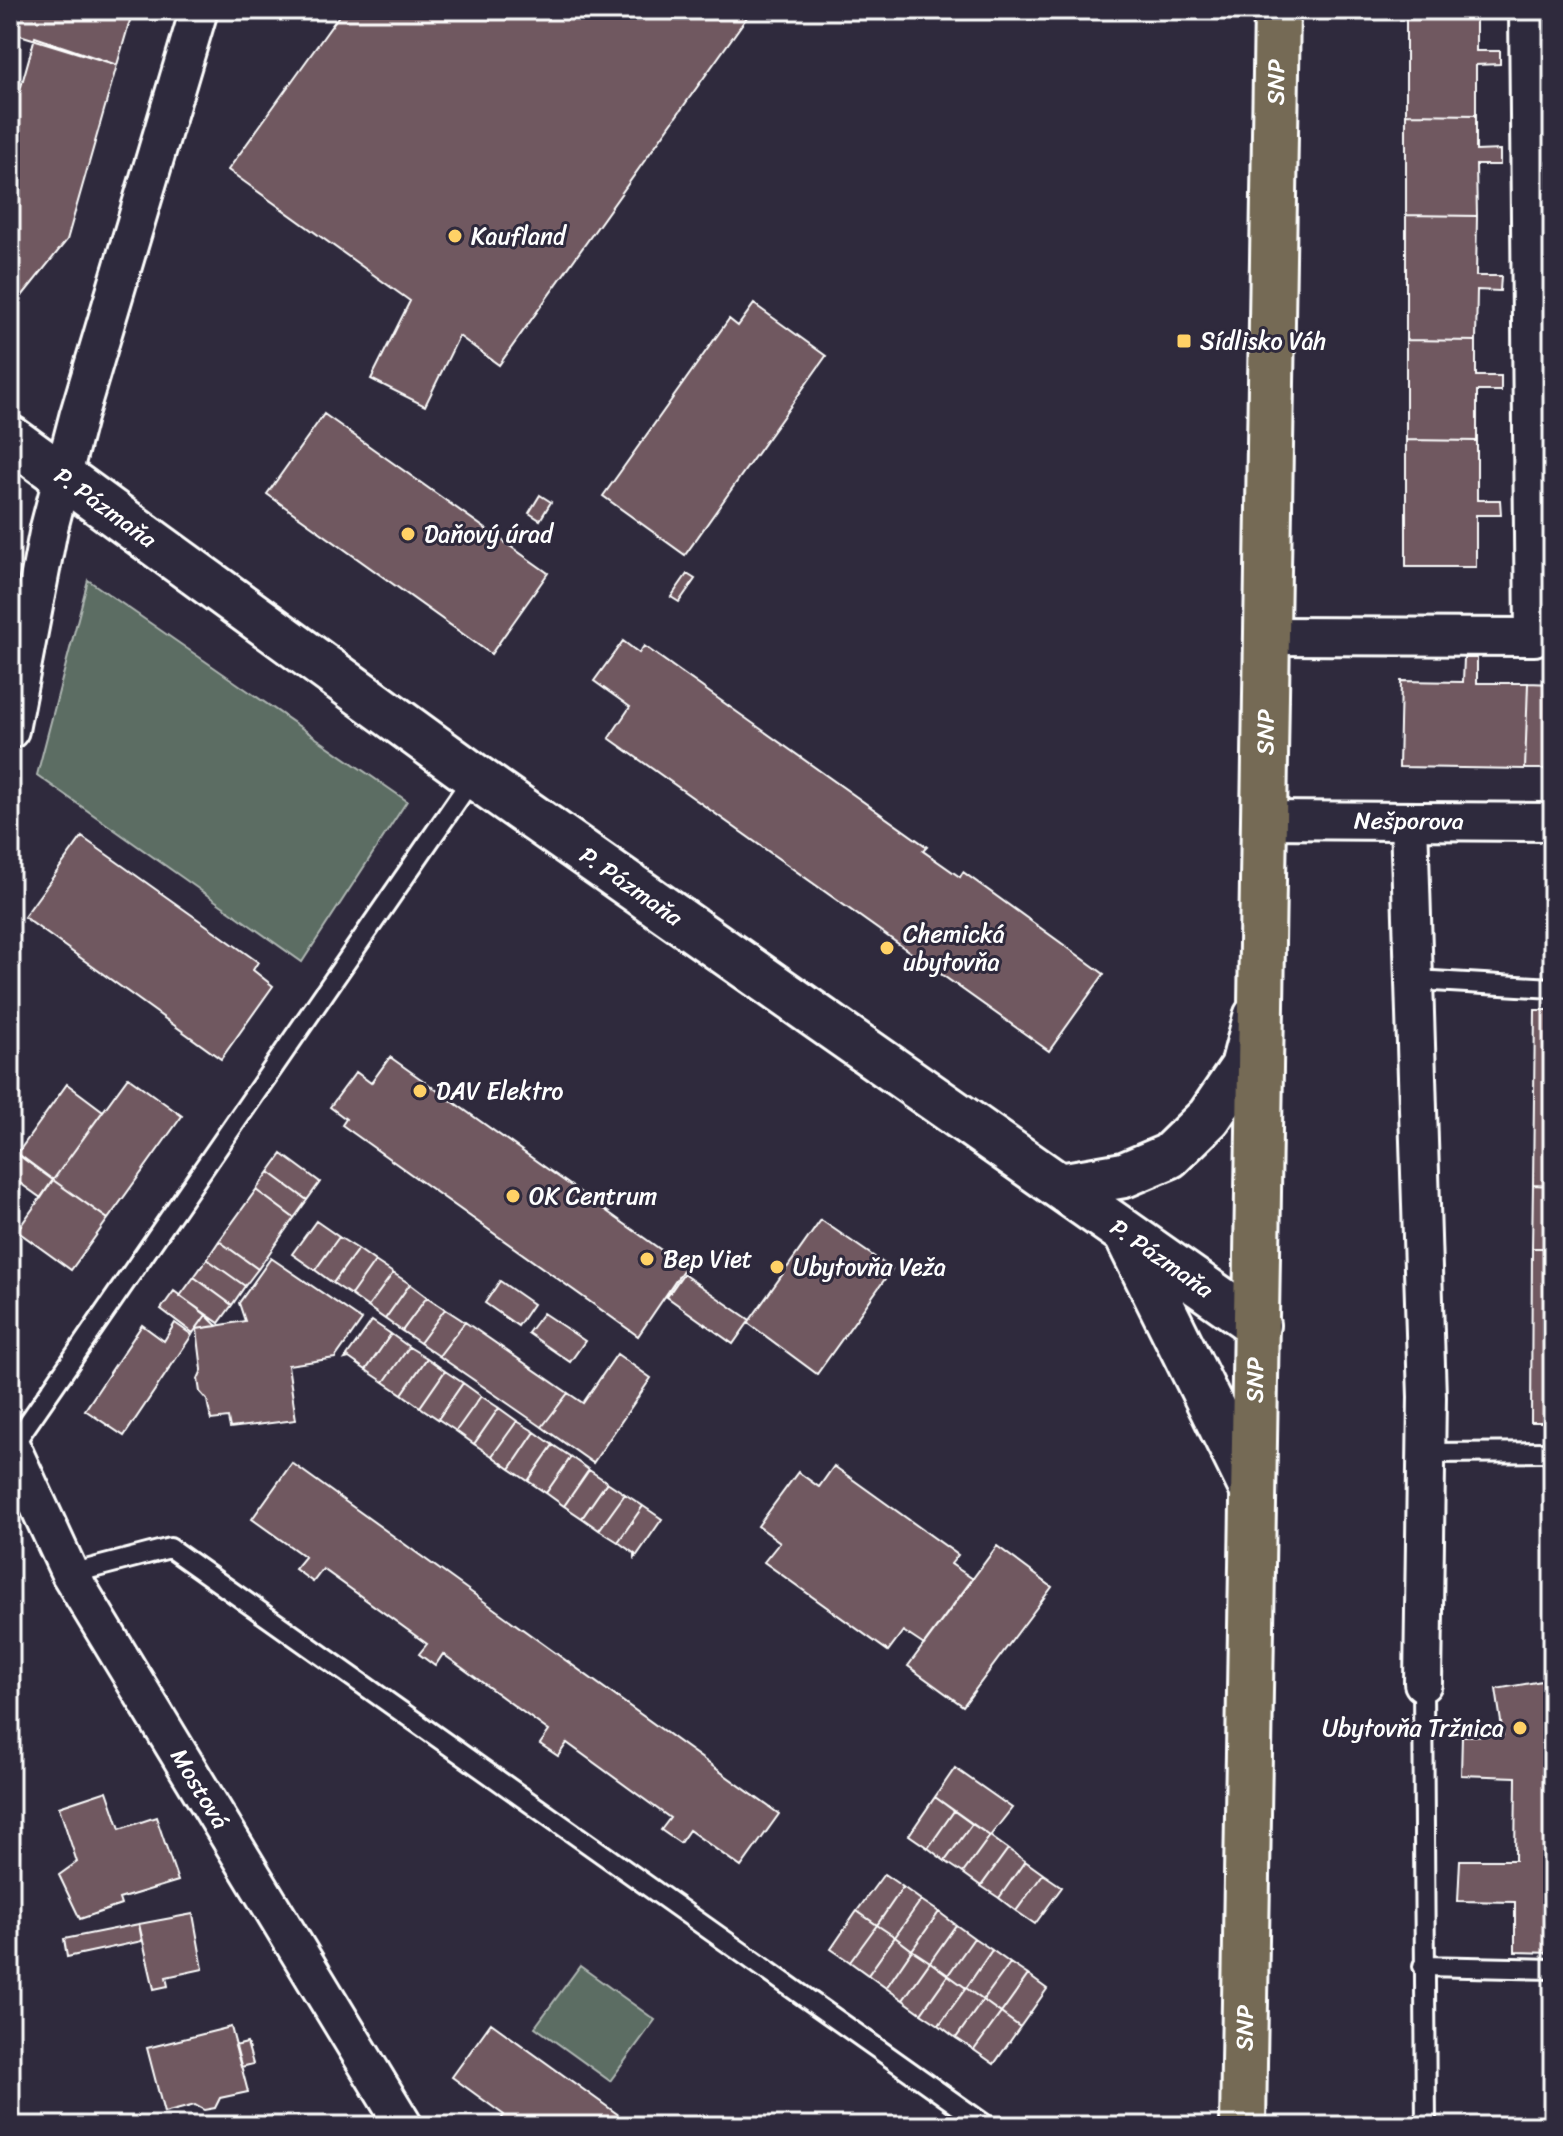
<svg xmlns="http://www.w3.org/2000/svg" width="1563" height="2136" font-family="Sriracha,sans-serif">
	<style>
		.green { fill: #5c6d64; stroke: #aeb6b2; stroke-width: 2 }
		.building { fill: #6f5860; stroke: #fff; stroke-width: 2 }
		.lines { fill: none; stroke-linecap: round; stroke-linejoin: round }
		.lane-casing { stroke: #fff; stroke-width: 24 }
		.street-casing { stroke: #fff; stroke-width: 42 }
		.secondary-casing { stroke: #fff; stroke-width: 50 }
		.primary-casing { stroke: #fff; stroke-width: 50 }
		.lane { stroke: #2f2a3d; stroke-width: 18 }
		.street { stroke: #2f2a3d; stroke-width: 36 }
		.secondary { stroke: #2f2a3d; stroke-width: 44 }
		.primary { stroke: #746b55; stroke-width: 44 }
		.poi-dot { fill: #ffd166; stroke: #2f2a3d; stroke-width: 3 }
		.labels { text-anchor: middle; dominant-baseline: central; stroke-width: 6; stroke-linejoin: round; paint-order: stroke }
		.street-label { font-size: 24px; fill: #fff; stroke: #2f2a3d }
		.poi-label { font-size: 24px; fill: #fff; stroke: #2f2a3d; text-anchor: start }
	</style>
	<rect width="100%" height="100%" fill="#2f2a3d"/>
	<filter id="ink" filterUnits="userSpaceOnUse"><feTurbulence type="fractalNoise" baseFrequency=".0125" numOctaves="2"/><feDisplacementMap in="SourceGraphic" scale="16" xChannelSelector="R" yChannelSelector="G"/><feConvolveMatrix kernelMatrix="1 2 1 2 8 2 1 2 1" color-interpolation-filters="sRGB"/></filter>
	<g filter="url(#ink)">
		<path class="green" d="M 88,580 L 407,801 L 302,962 L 37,775 Z
			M 580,1966 L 655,2020 L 610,2081 L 535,2027 Z"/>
		<path class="building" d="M 10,10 L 133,10 L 117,65 L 10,32 Z
			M 343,10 L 752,10 L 499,365 L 459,336 L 425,406 L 371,379 L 410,301 L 228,170 Z
			M 1406,10 L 1476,10 L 1476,51 L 1500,51 L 1500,64 L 1476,65 L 1476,115 L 1406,114 Z
			M 35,37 L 117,65 L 67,240 L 18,301 L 10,295 L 10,126 Z
			M 1406,114 L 1476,115 L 1476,151 L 1500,150 L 1500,165 L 1476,165 L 1477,216 L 1406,215 Z
			M 1406,215 L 1477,216 L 1476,276 L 1501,276 L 1500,291 L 1477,290 L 1476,341 L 1406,340 Z
			M 754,304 L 826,356 L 685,555 L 603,496 L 729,319 L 738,326 Z
			M 1406,340 L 1476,341 L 1476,376 L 1501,376 L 1501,391 L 1477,391 L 1477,441 L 1406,440 Z
			M 324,414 L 548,573 L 491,654 L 267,494 Z
			M 1406,440 L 1477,441 L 1477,500 L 1500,500 L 1501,515 L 1476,515 L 1476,567 L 1406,567 Z
			M 540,495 L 551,502 L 540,520 L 529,513 Z
			M 687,574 L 695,579 L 679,602 L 671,597 Z
			M 623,641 L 639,653 L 644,646 L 927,847 L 923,851 L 960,877 L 963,872 L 1104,974 L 1049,1051 L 609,738 L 630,707 L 594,681 Z
			M 1464,658 L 1477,658 L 1477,683 L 1528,683 L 1525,769 L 1399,767 L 1401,681 L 1463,682 Z
			M 1528,683 L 1553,684 L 1553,769 L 1525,769 Z
			M 82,837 L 258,962 L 253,970 L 273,986 L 221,1059 L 24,917 Z
			M 1535,1010 L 1553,1010 L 1553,1186 L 1533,1185 Z
			M 390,1057 L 685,1267 L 638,1336 L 342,1125 L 346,1119 L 330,1107 L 356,1072 L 371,1083 Z
			M 128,1077 L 182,1116 L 108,1219 L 53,1180 Z
			M 67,1084 L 103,1111 L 53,1180 L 17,1154 Z
			M 17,1153 L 53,1180 L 41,1198 L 10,1176 L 10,1163 Z
			M 282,1154 L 320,1182 L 307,1200 L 269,1172 Z
			M 269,1172 L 307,1200 L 294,1218 L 256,1190 Z
			M 53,1180 L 108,1219 L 71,1270 L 17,1231 Z
			M 1533,1185 L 1553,1186 L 1553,1248 L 1532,1248 Z
			M 256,1190 L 294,1218 L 258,1269 L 219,1241 Z
			M 821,1220 L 892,1269 L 817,1374 L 748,1323 Z
			M 316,1221 L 339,1237 L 315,1270 L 292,1254 Z
			M 339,1237 L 358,1249 L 333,1283 L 315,1270 Z
			M 219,1241 L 258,1269 L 245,1286 L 207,1259 Z
			M 1532,1248 L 1553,1248 L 1553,1422 L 1531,1422 Z
			M 358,1249 L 375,1261 L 351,1295 L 333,1283 Z
			M 271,1258 L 362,1320 L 335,1358 L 288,1365 L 296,1420 L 230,1428 L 228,1418 L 211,1420 L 207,1400 L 200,1392 L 198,1379 L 202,1370 L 197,1329 L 245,1321 L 239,1303 Z
			M 207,1259 L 245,1286 L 232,1305 L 194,1277 Z
			M 375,1261 L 393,1273 L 368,1307 L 351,1295 Z
			M 393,1273 L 410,1284 L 385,1319 L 368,1307 Z
			M 683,1274 L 750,1320 L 733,1344 L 667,1297 Z
			M 194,1277 L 232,1305 L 219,1323 L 180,1296 Z
			M 500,1281 L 533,1304 L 518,1326 L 485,1303 Z
			M 410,1284 L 427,1297 L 402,1331 L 385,1319 Z
			M 174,1291 L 206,1315 L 193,1333 L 161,1309 Z
			M 427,1297 L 445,1309 L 420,1343 L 402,1331 Z
			M 445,1309 L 465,1322 L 439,1356 L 420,1343 Z
			M 543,1313 L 585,1341 L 570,1362 L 528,1333 Z
			M 206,1315 L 217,1326 L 196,1329 Z
			M 372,1321 L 391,1334 L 366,1370 L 349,1358 L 345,1359 Z
			M 465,1322 L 568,1393 L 542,1427 L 439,1356 Z
			M 175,1323 L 192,1335 L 124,1436 L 85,1410 L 142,1325 L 164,1341 Z
			M 391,1334 L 409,1347 L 384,1382 L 366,1370 Z
			M 409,1347 L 427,1358 L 402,1394 L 384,1382 Z
			M 617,1354 L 651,1378 L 593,1463 L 542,1427 L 568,1393 L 583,1403 Z
			M 427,1358 L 445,1371 L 420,1407 L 402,1394 Z
			M 445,1371 L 463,1383 L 438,1419 L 420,1407 Z
			M 463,1383 L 481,1396 L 456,1431 L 438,1419 Z
			M 481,1396 L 499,1408 L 474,1444 L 456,1431 Z
			M 499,1408 L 517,1421 L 492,1456 L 474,1444 Z
			M 517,1421 L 535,1432 L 510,1469 L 492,1456 Z
			M 535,1432 L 553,1445 L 528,1481 L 510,1469 Z
			M 553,1445 L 571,1457 L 546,1493 L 528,1481 Z
			M 571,1457 L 589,1470 L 564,1506 L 546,1493 Z
			M 292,1463 L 779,1814 L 741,1867 L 689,1830 L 680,1843 L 661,1830 L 670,1818 L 567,1743 L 558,1756 L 540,1744 L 549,1731 L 443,1654 L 435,1666 L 419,1654 L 427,1644 L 323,1569 L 313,1582 L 295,1569 L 305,1557 L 252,1519 Z
			M 834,1466 L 958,1555 L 951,1564 L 973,1579 L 924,1645 L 903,1631 L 888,1651 L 764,1562 L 780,1542 L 758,1526 L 798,1472 L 819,1487 Z
			M 589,1470 L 607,1482 L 582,1518 L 564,1506 Z
			M 607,1482 L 625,1494 L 599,1530 L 582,1518 Z
			M 625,1494 L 643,1506 L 618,1542 L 599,1530 Z
			M 643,1506 L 662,1519 L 635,1558 L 635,1554 L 618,1542 Z
			M 997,1546 L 1052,1587 L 963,1706 L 908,1666 Z
			M 1553,1679 L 1553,1953 L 1515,1952 L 1515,1902 L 1458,1901 L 1460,1860 L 1515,1860 L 1516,1777 L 1461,1775 L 1462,1736 L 1503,1735 L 1496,1689 Z
			M 955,1768 L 1012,1808 L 990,1836 L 935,1797 Z
			M 107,1791 L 120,1829 L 156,1817 L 178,1881 L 119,1899 L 121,1905 L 80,1919 L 59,1875 L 77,1862 L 59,1807 Z
			M 935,1797 L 954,1811 L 928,1848 L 909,1835 Z
			M 954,1811 L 972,1824 L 945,1861 L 928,1848 Z
			M 972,1824 L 990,1836 L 963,1873 L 945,1861 Z
			M 990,1836 L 1008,1849 L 981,1886 L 963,1873 Z
			M 1008,1849 L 1025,1861 L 999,1898 L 981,1886 Z
			M 1025,1861 L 1043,1874 L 1016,1911 L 999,1898 Z
			M 884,1874 L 903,1887 L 877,1925 L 857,1911 Z
			M 1043,1874 L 1062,1887 L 1035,1924 L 1016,1911 Z
			M 903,1887 L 921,1900 L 895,1937 L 877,1925 Z
			M 921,1900 L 939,1912 L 912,1950 L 895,1937 Z
			M 857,1911 L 877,1925 L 850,1962 L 831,1949 Z
			M 939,1912 L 956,1925 L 930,1962 L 912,1950 Z
			M 193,1914 L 203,1969 L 166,1977 L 168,1986 L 154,1989 L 139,1924 Z
			M 139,1924 L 142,1941 L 67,1957 L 64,1939 Z
			M 877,1925 L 895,1937 L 868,1975 L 850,1962 Z
			M 956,1925 L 974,1938 L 948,1975 L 930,1962 Z
			M 895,1937 L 912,1950 L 886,1988 L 868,1975 Z
			M 974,1938 L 992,1950 L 966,1988 L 948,1975 Z
			M 912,1950 L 930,1962 L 903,2000 L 886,1988 Z
			M 992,1950 L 1010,1963 L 983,2000 L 966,1988 Z
			M 930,1962 L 948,1975 L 921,2013 L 903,2000 Z
			M 1010,1963 L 1028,1975 L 1001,2013 L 983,2000 Z
			M 948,1975 L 966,1988 L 939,2025 L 921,2013 Z
			M 1028,1975 L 1047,1989 L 1020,2027 L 1001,2013 Z
			M 966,1988 L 983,2000 L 956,2038 L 939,2025 Z
			M 983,2000 L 1001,2013 L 974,2050 L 956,2038 Z
			M 1001,2013 L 1020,2027 L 994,2064 L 974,2050 Z
			M 491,2023 L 634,2126 L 497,2126 L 504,2115 L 452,2077 Z
			M 231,2027 L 248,2092 L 220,2098 L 215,2108 L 204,2110 L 195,2105 L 164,2113 L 147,2048 Z
			M 247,2043 L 253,2064 L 241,2067 L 235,2046 Z"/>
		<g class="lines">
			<g class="lane-casing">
				<path id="lane" d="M 1416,980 L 1553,988
					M 11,1448 L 474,776
					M 1426,1453 L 1553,1452
					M 70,1574 L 170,1548 L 987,2126
					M 1423,1683 L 1426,2126
					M 1423,1966 L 1553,1969"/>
			</g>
			<g class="street-casing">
				<g id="street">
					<path d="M 1268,636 L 1534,637 L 1528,10"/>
					<path d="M 10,730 L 49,528 L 78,417 L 199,10"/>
					<path id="s1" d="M 1265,820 L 1553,822"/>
					<path d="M 1409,821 L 1427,1397 L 1423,1683"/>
					<path id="s2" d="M 10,1444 L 70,1574 L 404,2126"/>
				</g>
			</g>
			<g class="secondary-casing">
				<g id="secondary">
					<path id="s3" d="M 10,438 L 474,776 L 1257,1325"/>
					<path d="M 1060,1186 L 1124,1175 L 1169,1156 L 1209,1117 L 1243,1067 L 1256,1017"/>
					<path d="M 1127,1236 L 1251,1487"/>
				</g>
			</g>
			<g class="primary-casing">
				<g id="primary">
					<path id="s4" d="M 1243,2126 L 1277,10"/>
				</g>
			</g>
			<use href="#lane" class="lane"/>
			<use href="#street" class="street"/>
			<use href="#secondary" class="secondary"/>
			<use href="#primary" class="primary"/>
		</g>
	</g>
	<g class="poi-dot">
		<circle cx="455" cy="236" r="8"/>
		<rect x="1176" y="333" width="16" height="16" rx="4"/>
		<circle cx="408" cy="534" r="8"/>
		<circle cx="887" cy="948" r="8"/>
		<circle cx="420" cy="1091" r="8"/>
		<circle cx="513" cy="1196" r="8"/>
		<circle cx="647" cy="1259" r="8"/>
		<circle cx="777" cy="1267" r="8"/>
		<circle cx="1520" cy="1728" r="8"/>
	</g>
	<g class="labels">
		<g class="street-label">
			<text stroke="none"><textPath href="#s4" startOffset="2044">SNP</textPath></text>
			<text stroke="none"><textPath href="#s3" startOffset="118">P. Pázmaňa</textPath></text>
			<text stroke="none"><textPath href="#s4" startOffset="1394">SNP</textPath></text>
			<text stroke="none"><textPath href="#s1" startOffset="144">Nešporova</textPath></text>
			<text stroke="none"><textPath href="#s3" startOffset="766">P. Pázmaňa</textPath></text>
			<text stroke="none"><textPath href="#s3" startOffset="1414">P. Pázmaňa</textPath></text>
			<text stroke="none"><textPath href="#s4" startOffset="746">SNP</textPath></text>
			<text stroke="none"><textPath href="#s2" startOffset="394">Mostová</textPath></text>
			<text stroke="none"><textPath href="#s4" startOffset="98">SNP</textPath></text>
		</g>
		<g class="poi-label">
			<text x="471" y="236">Kaufland</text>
			<text x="1200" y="341">Sídlisko Váh</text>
			<text x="424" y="534">Daňový úrad</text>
			<text x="903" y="934">Chemická<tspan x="903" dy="28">ubytovňa</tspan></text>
			<text x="436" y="1091">DAV Elektro</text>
			<text x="529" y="1196">OK Centrum</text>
			<text x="663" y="1259">Bep Viet</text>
			<text x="793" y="1267">Ubytovňa Veža</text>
			<text x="1504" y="1728" text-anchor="end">Ubytovňa Tržnica</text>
		</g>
	</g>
	<rect width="1563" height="2136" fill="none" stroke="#2f2a3d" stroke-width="40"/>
	<rect x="20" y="20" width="1523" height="2096" fill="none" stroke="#fff" stroke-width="3" filter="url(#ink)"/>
</svg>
